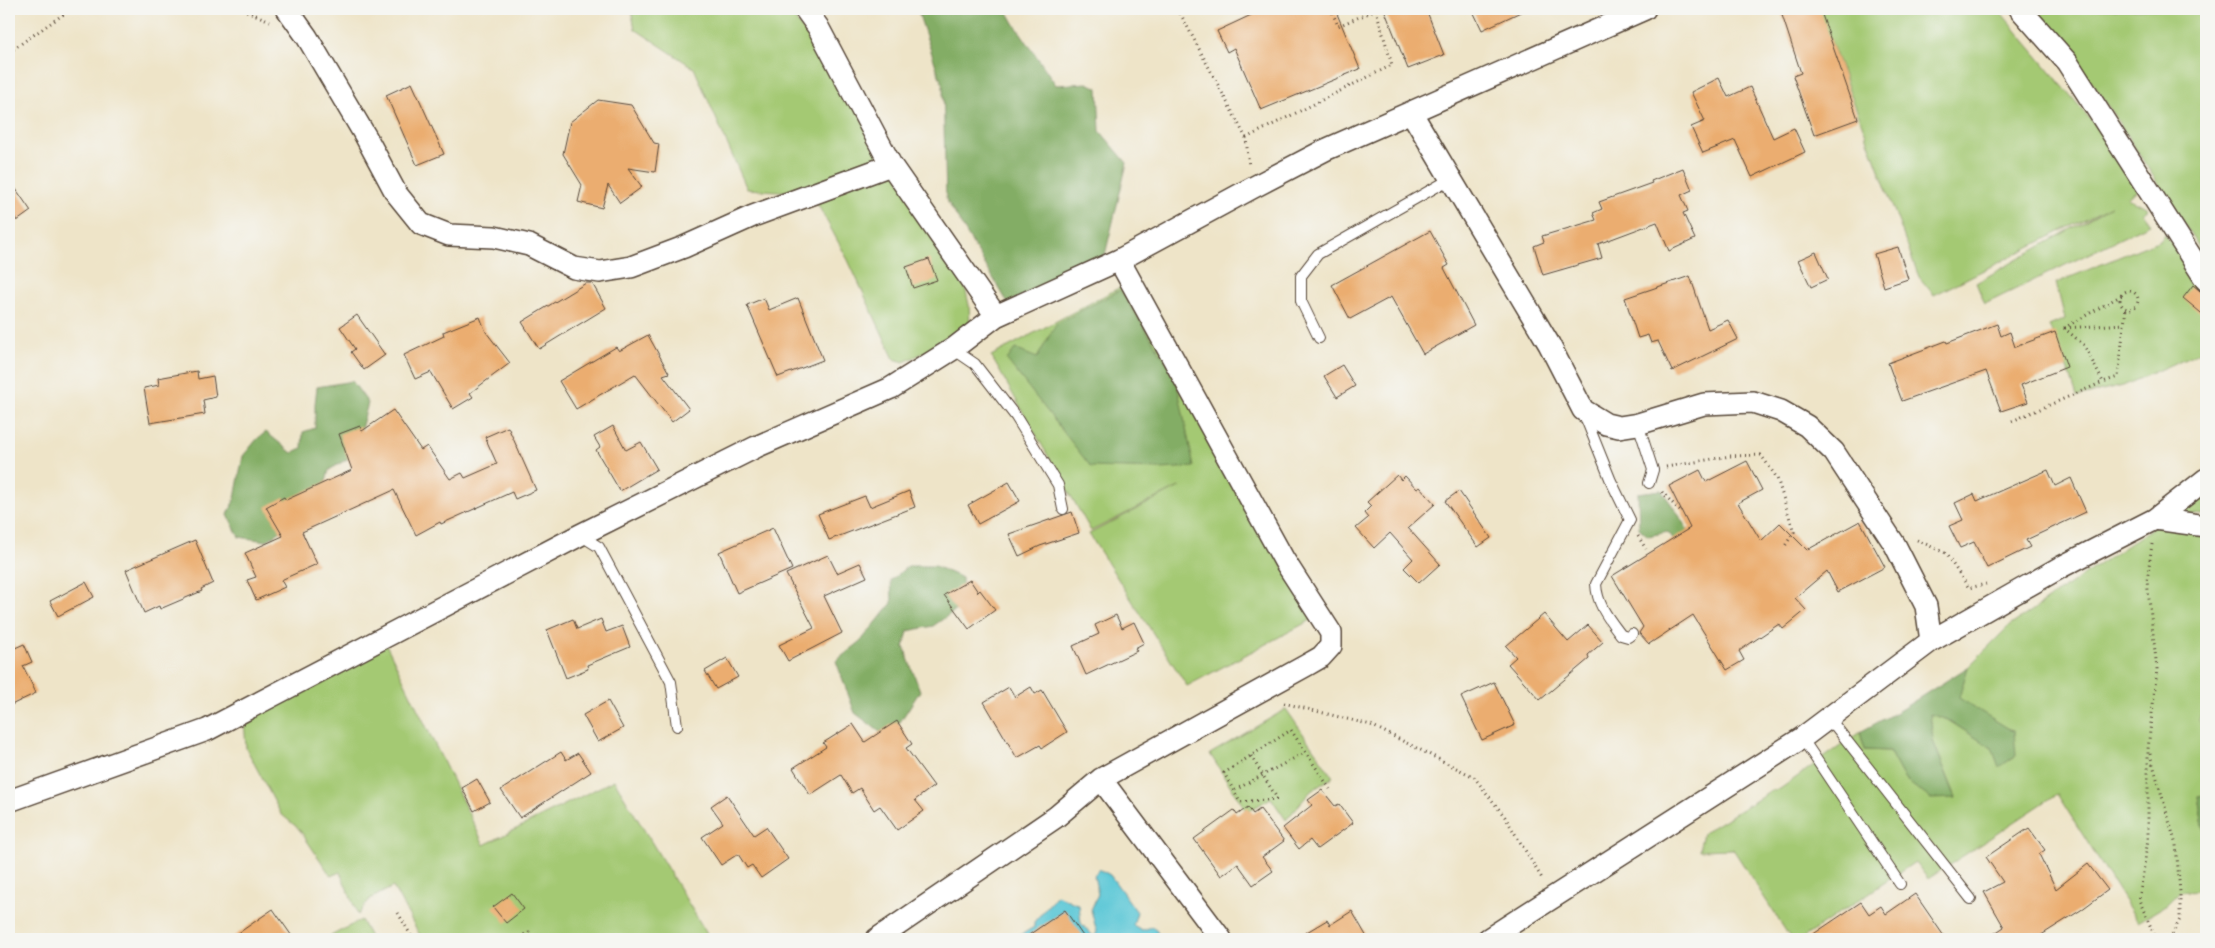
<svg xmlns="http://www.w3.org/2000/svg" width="2215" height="948" font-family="'Gochi Hand',sans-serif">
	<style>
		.green { fill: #a4c973; stroke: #707a48 }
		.forest { fill: #83ad65; stroke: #5f6c42 }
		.water { fill: #5dc8d7; stroke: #4c797a }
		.building { fill: #ebad6f }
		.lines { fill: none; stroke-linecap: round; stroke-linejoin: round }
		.service-casing { stroke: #564638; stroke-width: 12 }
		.minor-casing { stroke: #564638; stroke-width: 24 }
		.path { stroke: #564638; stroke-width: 3; stroke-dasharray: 1 4; stroke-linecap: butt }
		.service { stroke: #fff; stroke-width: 10 }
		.minor { stroke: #fff; stroke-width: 21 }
	</style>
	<rect width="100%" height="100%" fill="#f6f6f2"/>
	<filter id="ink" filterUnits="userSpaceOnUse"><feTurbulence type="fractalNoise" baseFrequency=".02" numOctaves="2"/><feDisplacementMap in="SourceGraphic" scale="10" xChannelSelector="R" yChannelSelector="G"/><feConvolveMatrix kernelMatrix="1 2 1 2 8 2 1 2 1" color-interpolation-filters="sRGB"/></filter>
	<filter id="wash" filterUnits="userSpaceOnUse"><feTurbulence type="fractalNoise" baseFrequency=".0096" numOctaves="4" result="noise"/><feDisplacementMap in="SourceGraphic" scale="20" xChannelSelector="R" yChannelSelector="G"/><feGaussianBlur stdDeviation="1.12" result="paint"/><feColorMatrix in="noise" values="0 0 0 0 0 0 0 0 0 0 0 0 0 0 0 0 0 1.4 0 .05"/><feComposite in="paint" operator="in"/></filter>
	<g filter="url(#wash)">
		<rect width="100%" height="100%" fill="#eee4c8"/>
		<path class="green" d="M 631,9 L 787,9 L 833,69 L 965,287 L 969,305 L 970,326 L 957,337 L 904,362 L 894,359 L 848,260 L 818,205 L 793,192 L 747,189 L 694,68 L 635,29 Z
			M 1819,9 L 1998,9 L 2117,151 L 2139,189 L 2127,198 L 2149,208 L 2142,213 L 2150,224 L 1985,304 L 1976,283 L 2111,206 L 1934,295 L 1919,277 Z
			M 2028,9 L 2206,9 L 2206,258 L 2097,89 Z
			M 2165,234 L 2206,290 L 2206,349 L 2123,386 L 2077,397 L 2070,375 L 2049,326 L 2065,319 L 2056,283 L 2160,240 Z
			M 1126,284 L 1313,619 L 1187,686 L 1089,534 L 1181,486 L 1091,531 L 991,356 Z
			M 2206,491 L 2206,515 L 2171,513 Z
			M 2155,526 L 2206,533 L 2206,700 L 2199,720 L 2203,735 L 2206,737 L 2206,795 L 2198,796 L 2206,844 L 2206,889 L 2180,892 L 2168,904 L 2138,922 L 2057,794 L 1928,879 L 1915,862 L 1801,939 L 1791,939 L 1733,849 L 1699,850 L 1703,833 L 1773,790 L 1780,789 L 1860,732 L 1865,750 L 1889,751 L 1905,780 L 1956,797 L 1933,741 L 1930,713 L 1948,720 L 1992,748 L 2014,732 L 1958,698 L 1968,667 L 2008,627 Z
			M 383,638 L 484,845 L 614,780 L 710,939 L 422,939 L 393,887 L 370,899 L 358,915 L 340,872 L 331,876 L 299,829 L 281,814 L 246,748 L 243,706 Z
			M 1286,709 L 1333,777 L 1311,791 L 1286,820 L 1271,798 L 1247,812 L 1210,754 Z
			M 361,920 L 371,939 L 325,939 Z"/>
		<path class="forest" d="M 917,9 L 1006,9 L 1014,23 L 1056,85 L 1087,83 L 1098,88 L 1100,131 L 1127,163 L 1105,255 L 1008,303 L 946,199 L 943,87 Z
			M 1120,290 L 1175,375 L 1194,467 L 1160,469 L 1091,467 L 1007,360 L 1015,349 L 1037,358 L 1056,324 Z
			M 352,381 L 368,403 L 354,455 L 329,470 L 323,492 L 299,519 L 266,541 L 239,537 L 228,515 L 235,498 L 243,456 L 257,439 L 266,432 L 292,453 L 302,448 L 303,432 L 315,428 L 315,404 L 317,387 Z
			M 1661,490 L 1677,512 L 1713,573 L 1708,583 L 1668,532 L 1648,536 L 1639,528 L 1638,493 Z
			M 908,566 L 935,566 L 962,578 L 963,605 L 933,626 L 908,631 L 904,647 L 920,691 L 900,722 L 880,732 L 855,713 L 836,661 L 860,642 L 892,603 L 891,580 Z
			M 1968,667 L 1959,698 L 2014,732 L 2016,756 L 1999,767 L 1992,748 L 1948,720 L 1930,714 L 1933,741 L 1956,798 L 1931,799 L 1905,780 L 1889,751 L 1865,750 L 1860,732 L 1900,710 Z
			M 2206,795 L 2206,844 L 2198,796 Z"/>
		<path class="water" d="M 1099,869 L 1110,875 L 1137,912 L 1133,925 L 1142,930 L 1152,927 L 1157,931 L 1159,939 L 1014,939 L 1034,927 L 1034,922 L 1057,895 L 1079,905 L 1081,923 L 1094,937 L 1097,932 L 1091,910 L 1098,894 L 1094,876 Z"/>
		<g id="blocks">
			<path class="building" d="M 1264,9 L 1335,9 L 1360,69 L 1261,110 L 1234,48 L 1227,52 L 1217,31 Z
				M 1384,9 L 1426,9 L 1444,55 L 1408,69 Z
				M 1472,9 L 1527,9 L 1482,30 Z
				M 1780,9 L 1820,9 L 1858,119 L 1814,135 L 1793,76 L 1801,73 Z
				M 1719,78 L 1728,97 L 1750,87 L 1773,138 L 1794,128 L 1805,152 L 1752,177 L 1735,140 L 1703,153 L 1691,127 L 1705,121 L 1691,92 Z
				M 412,83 L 444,154 L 417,165 L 386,95 Z
				M 598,100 L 631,105 L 654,143 L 659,144 L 655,172 L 628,168 L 642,187 L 620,203 L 608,185 L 602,208 L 578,202 L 582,185 L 563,154 L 570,122 Z
				M 1683,168 L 1692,190 L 1681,195 L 1688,211 L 1683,213 L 1695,239 L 1669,251 L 1657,222 L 1598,244 L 1602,258 L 1543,275 L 1534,246 L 1544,242 L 1542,236 L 1596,220 L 1593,213 L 1602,209 L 1599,202 L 1652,183 L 1651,181 Z
				M 9,179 L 31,211 L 17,221 L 9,208 Z
				M 1430,231 L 1449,265 L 1444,268 L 1474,325 L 1423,354 L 1391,297 L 1350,319 L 1332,285 Z
				M 1898,247 L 1908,279 L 1884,287 L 1874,254 Z
				M 1816,252 L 1828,279 L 1811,287 L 1798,260 Z
				M 929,259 L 937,280 L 913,288 L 906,267 Z
				M 1690,276 L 1708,329 L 1728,320 L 1738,339 L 1672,371 L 1658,341 L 1651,343 L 1648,335 L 1638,338 L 1625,298 Z
				M 586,283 L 592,283 L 606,308 L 539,349 L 522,322 Z
				M 2193,285 L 2206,296 L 2206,317 L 2183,298 Z
				M 764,298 L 769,310 L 798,298 L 823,360 L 778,377 L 747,305 Z
				M 357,315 L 385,355 L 364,370 L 351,352 L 355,349 L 340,327 Z
				M 480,317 L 486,332 L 510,363 L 470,393 L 473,397 L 453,409 L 431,372 L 415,379 L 404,355 L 444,336 L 443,332 Z
				M 1997,324 L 2001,336 L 2010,332 L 2015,347 L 2055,332 L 2067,367 L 2021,385 L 2028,402 L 2001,411 L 1986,371 L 1902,401 L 1888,363 L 1946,341 L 1947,343 Z
				M 648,335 L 669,373 L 663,375 L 689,409 L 672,422 L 635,374 L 576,409 L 559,381 L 616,347 L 619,351 Z
				M 1342,365 L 1355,386 L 1337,397 L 1324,376 Z
				M 197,371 L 198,379 L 213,376 L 216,397 L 203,400 L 205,414 L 150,423 L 144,388 L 159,385 L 158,378 Z
				M 393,410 L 421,450 L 427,446 L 450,479 L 462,473 L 465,478 L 497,464 L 485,437 L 508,427 L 536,490 L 515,499 L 512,492 L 441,524 L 440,522 L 416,535 L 394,490 L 302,532 L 317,564 L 281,580 L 285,587 L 256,600 L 247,580 L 256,577 L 245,553 L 283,536 L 266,507 L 284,497 L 286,500 L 352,470 L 339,434 L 360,426 L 362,431 Z
				M 613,426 L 626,450 L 641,442 L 657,469 L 620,491 L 596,450 L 600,447 L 594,437 Z
				M 1747,461 L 1762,490 L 1738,503 L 1761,541 L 1780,523 L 1807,550 L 1860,521 L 1885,567 L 1838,592 L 1827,571 L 1795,598 L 1806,610 L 1783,629 L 1779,624 L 1739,651 L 1744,660 L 1727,670 L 1693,615 L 1649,644 L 1639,633 L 1643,627 L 1612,576 L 1690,528 L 1669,486 L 1700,470 L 1706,482 Z
				M 2048,470 L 2055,486 L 2071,478 L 2086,512 L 2026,540 L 2030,547 L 1987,568 L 1974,542 L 1960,548 L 1949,526 L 1963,520 L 1955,503 L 1974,494 L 1977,501 Z
				M 1397,475 L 1401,480 L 1405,476 L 1417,489 L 1420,487 L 1435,504 L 1408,528 L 1440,564 L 1419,583 L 1404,568 L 1413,559 L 1390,533 L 1374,548 L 1356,528 L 1368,518 L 1364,513 L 1371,506 L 1367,502 Z
				M 1009,482 L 1020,501 L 978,524 L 968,505 Z
				M 909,491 L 915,507 L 829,540 L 818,514 L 865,496 L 870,507 Z
				M 1459,491 L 1491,538 L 1478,547 L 1445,501 Z
				M 1072,512 L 1079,533 L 1040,546 L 1019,556 L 1009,534 Z
				M 773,528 L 792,569 L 737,593 L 719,552 Z
				M 195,540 L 213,583 L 201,589 L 202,591 L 160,609 L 159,606 L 144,613 L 126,570 Z
				M 828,555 L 837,573 L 860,563 L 867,577 L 824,596 L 842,633 L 788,661 L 779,645 L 814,628 L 786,574 Z
				M 970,580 L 978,592 L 980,590 L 995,610 L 969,629 L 944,595 Z
				M 86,582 L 94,597 L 58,616 L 50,601 Z
				M 1544,614 L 1568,642 L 1588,625 L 1603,642 L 1588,655 L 1589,659 L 1540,700 L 1508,664 L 1516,657 L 1506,646 Z
				M 1116,615 L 1122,628 L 1134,622 L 1144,643 L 1135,648 L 1137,651 L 1086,675 L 1073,646 L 1099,634 L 1095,625 Z
				M 573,619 L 577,629 L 601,619 L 606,632 L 622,626 L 630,647 L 587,665 L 588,669 L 566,678 L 547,630 Z
				M 9,635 L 15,648 L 24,644 L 32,662 L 23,666 L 36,693 L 9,706 Z
				M 727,658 L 738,677 L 716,689 L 705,671 Z
				M 1494,682 L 1515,725 L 1482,740 L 1461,697 Z
				M 1009,687 L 1015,697 L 1031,687 L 1035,694 L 1042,690 L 1067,732 L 1042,748 L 1040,745 L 1017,758 L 984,702 Z
				M 608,701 L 623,728 L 598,742 L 583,715 Z
				M 897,721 L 912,744 L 906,748 L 934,786 L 915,800 L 924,811 L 897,830 L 880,806 L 874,810 L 860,788 L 852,793 L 841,775 L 810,795 L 793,768 L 826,747 L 823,743 L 853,724 L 865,742 Z
				M 561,752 L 566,760 L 578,753 L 591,772 L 520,818 L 501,790 Z
				M 477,779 L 490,802 L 474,811 L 462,788 Z
				M 1322,790 L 1335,806 L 1339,804 L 1353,823 L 1317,849 L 1310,840 L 1299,849 L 1283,828 L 1312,805 L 1308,800 Z
				M 727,795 L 754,835 L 766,827 L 788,859 L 761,878 L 752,865 L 747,868 L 738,854 L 721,865 L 702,837 L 723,823 L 711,806 Z
				M 1248,807 L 1253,814 L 1260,809 L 1284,841 L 1262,857 L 1273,871 L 1253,885 L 1238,864 L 1221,876 L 1194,839 L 1234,810 L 1237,815 Z
				M 2029,828 L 2045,850 L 2039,854 L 2056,889 L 2088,864 L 2108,890 L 2081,910 L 2035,939 L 1986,939 L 2004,927 L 1984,892 L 2003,882 L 1986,857 Z
				M 512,893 L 524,909 L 506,923 L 493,907 Z
				M 1915,894 L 1946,939 L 1806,939 L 1861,902 L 1869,914 L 1881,906 L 1886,914 Z
				M 273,909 L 294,939 L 230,939 Z
				M 1065,910 L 1085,939 L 1023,939 Z
				M 1352,911 L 1368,939 L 1295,939 L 1327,920 L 1330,925 Z"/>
		</g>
	</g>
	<g filter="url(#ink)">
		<use href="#blocks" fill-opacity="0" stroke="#564638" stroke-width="1"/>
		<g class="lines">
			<g class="service-casing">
				<path id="service" d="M 1319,338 L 1301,301 L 1301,276 L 1318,254 L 1452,178
					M 953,349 L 975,364 L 1016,417 L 1058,485 L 1063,509
					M 1584,414 L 1611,481 L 1630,520 L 1596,584 C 1597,605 1609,619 1621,635 L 1628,637 L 1632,634
					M 1638,424 L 1653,470 L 1649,483
					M 580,535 L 599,547 L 671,682 L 677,726
					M 1829,718 L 1971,899
					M 1802,738 L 1900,884"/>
			</g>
			<g class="minor-casing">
				<path id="minor" d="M 287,9 L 307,37 L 366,137 L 396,193 L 421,224 L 449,235 L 494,237 L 529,245 L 574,268 L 600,272 L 631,267 L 684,247 L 753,216 L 891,165
					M 805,9 L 818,27 L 891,165 L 996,316
					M 2020,9 L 2067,62 L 2206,280
					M 1411,112 L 1549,344 L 1583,410 L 1606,424 L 1619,427 L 1638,424 L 1704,404 L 1753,402 L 1781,411 L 1807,426 L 1834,452 L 1895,545 L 1926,606 L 1931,641
					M 2155,519 L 2206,526
					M 1101,779 L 1221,939
					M 9,801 L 207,730 L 580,535 L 756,447 L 891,388 L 953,349 L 996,316 L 1119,260 L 1252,188 L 1325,150 L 1645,9
					M 877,939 L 1056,817 L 1101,779 L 1307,665 L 1321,657 L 1331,646 L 1331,633 L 1284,560 L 1119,260
					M 1488,939 L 1802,738 L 1931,641 L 2061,567 L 2155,519 L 2206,479"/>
			</g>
			<path class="path" d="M 242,9 L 270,21
				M 1178,9 L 1246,138 L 1249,167
				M 9,52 L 71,9
				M 1246,138 L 1392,65 L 1376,10 L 1338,26 L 1331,9
				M2120 300a9 9 0 1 1 18 0a9 9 0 1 1-18 0Z
				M 2064,328 L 2084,345 L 2103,382 L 2118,377 L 2126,308
				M 2064,328 L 2122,295
				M 2065,328 L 2124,324
				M 2012,421 L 2103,382
				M 1666,467 L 1730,456 L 1761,455 L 1777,478 L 1794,532 L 1785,546
				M 1662,492 L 1680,511
				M 1638,536 L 1646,549
				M 1917,540 L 1945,553 L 1969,588 L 1986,584
				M 2152,544 L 2147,581 L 2157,669 L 2148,749 L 2148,839 L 2139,900 L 2156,939
				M 1284,703 L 1371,725 L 1474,777 L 1505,817 L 1543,880
				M 2150,754 L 2176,845 L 2180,892 L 2180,919 L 2170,939
				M 1251,756 L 1277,798
				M 1235,790 L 1304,753
				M 1277,799 L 1240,802 L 1224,773 L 1291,730 L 1330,789
				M 398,913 L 413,939
				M 515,939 L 529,932 L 532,939"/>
			<use href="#service" class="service"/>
			<use href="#minor" class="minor"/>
		</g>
	</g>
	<rect width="2215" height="948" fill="none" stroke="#f6f6f2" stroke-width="30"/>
</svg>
